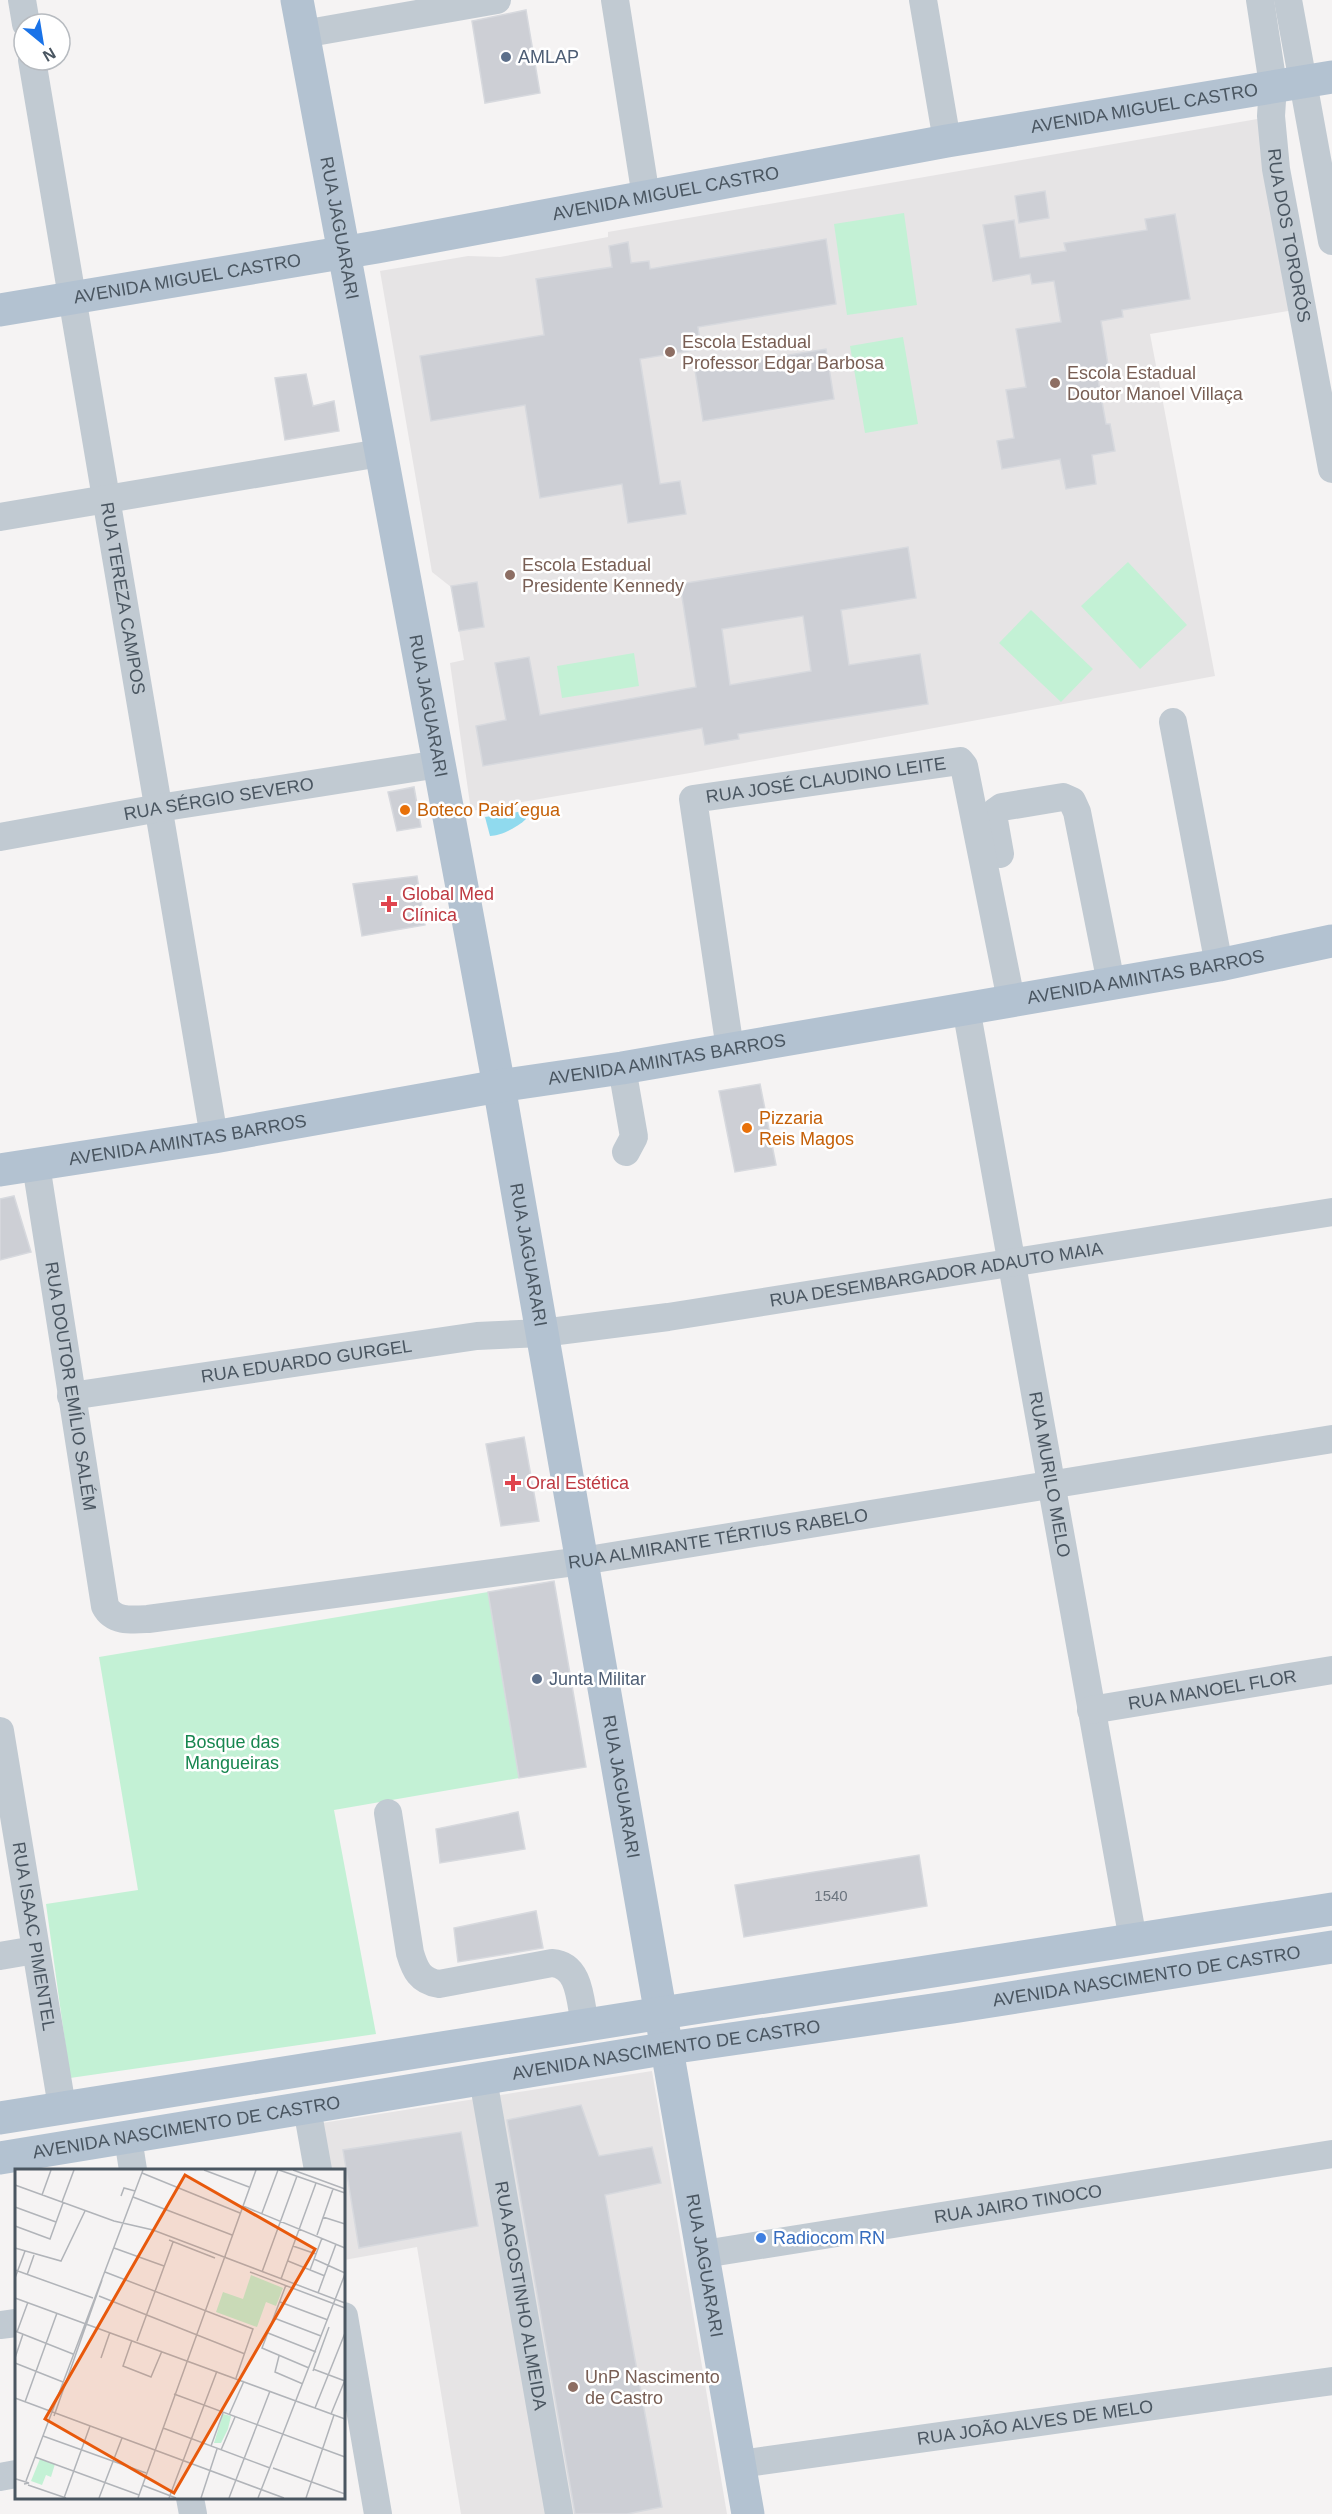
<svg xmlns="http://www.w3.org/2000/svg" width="1332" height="2514" font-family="Arial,sans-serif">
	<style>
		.education { fill: #e6e4e5 }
		.green { fill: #c3f1d5 }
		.water { fill: #90daee }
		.building { fill: #cdcfd5; stroke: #d7d9de; stroke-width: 1.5; fill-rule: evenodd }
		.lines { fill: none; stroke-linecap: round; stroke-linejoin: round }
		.minor { stroke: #c1cad2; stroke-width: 28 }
		.major { stroke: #b3c2d1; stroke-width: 33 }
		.service-dot { fill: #5c6f8a; stroke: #fff; stroke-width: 2 }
		.education-dot { fill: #8d6e63; stroke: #fff; stroke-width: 2 }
		.food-dot { fill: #e8710a; stroke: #fff; stroke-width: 2 }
		.health-dot { fill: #e0444e; stroke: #fff; stroke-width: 2 }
		.shop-dot { fill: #3f7fe0; stroke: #fff; stroke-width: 2 }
		.labels { text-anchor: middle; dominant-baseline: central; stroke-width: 5; stroke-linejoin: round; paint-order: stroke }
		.number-label { font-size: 15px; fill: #6b747e }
		.service-label { font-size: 18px; fill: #4e5e75; stroke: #fff; text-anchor: start }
		.street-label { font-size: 18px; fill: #4a5661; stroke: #fff }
		.education-label { font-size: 18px; fill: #785e54; stroke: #fff; text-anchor: start }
		.food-label { font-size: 18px; fill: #c56008; stroke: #fff; text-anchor: start }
		.health-label { font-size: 18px; fill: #be3a42; stroke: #fff; text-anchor: start }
		.park-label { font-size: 18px; fill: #17864f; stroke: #fff }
		.shop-label { font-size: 18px; fill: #366cbe; stroke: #fff; text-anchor: start }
		.inset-road { fill: none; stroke: #b1b4b9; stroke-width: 1.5 }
		.view { fill: #e8590c; fill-opacity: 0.15; stroke: #e8590c; stroke-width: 3 }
		.inset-edge { fill: none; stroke: #4a5661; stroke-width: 3 }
	</style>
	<rect width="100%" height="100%" fill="#f5f3f3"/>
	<path class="education" d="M 1263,118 L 1294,310 L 1150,334 L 1215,676 L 690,773 L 471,811 L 450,663 L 464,660 L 459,631 L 451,587 L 432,572 L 380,271 L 468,256 L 500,257 L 608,237 L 608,232 Z
		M 652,2071 L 727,2514 L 461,2514 L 417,2247 L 344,2260 L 344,2170 L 330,2170 L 322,2123 Z"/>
	<path class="green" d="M 904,213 L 917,305 L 847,315 L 834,224 Z
		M 903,337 L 918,424 L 865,433 L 850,346 Z
		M 1128,562 L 1187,625 L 1140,669 L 1081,606 Z
		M 1031,610 L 1093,669 L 1061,702 L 999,643 Z
		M 634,653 L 639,686 L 562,698 L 557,666 Z
		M 488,1592 L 519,1778 L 334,1810 L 376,2034 L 70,2078 L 46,1904 L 138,1890 L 99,1657 Z"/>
	<path class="water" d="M 524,811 L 526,819 C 518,827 501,836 490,836 L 485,817 Z"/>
	<path class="building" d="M 526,10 L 540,93 L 485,103 L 472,21 Z
		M 1045,191 L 1049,218 L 1019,223 L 1015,196 Z
		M 1175,214 L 1190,299 L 1122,310 L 1123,317 L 1101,321 L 1109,371 L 1097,374 L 1106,424 L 1110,424 L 1115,451 L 1092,455 L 1096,484 L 1066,489 L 1060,459 L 1002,469 L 997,441 L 1014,438 L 1006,390 L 1026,387 L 1016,329 L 1061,322 L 1054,281 L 1032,284 L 1030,274 L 993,281 L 983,225 L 1014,220 L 1020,258 L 1066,251 L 1064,243 L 1147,230 L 1145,219 Z
		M 826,239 L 836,304 L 698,327 L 701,349 L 640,359 L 660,484 L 680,481 L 686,514 L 628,523 L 622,484 L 540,498 L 525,405 L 431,421 L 420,356 L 544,335 L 536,279 L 612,267 L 609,246 L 628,242 L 631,263 L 649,261 L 650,269 Z
		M 826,349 L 834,399 L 703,421 L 695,370 Z
		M 306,374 L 313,406 L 334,401 L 339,431 L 285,440 L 275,378 Z
		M 908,547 L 916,598 L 841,610 L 849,665 L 920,654 L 928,704 L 738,734 L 739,739 L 705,745 L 702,728 L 483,766 L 476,726 L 506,720 L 495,663 L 529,657 L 540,715 L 696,687 L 680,584 ZM 803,616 L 811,671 L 730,685 L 722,629 Z
		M 477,582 L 484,627 L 459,631 L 451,586 Z
		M 414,787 L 421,827 L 397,831 L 388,792 Z
		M 417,876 L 425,925 L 362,936 L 353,884 Z
		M 760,1084 L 776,1165 L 735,1172 L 719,1091 Z
		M 14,1196 L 31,1252 L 0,1260 L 0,1199 Z
		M 524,1437 L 539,1521 L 501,1526 L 486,1444 Z
		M 554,1581 L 586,1767 L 519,1778 L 488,1592 Z
		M 518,1812 L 525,1849 L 440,1863 L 436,1829 Z
		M 919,1855 L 927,1906 L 744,1937 L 735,1885 Z
		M 536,1911 L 543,1948 L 458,1962 L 454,1928 Z
		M 581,2105 L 599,2156 L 652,2147 L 661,2183 L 605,2195 L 662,2507 L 627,2514 L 575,2514 L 507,2120 Z
		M 461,2132 L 478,2226 L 359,2248 L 343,2150 Z"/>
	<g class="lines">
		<g class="minor">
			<path d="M 22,0 L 26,24"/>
			<path d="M 615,0 L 646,197"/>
			<path d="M 923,0 L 947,141"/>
			<path id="s1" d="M 1260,0 L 1273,85 L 1271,116 L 1276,169 L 1332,469"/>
			<path d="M 1288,0 L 1332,241"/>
			<path d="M 303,34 L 497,0"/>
			<path id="s2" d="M 32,60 L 214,1137"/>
			<path d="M 0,517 L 380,453"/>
			<path d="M 1173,722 L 1219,965"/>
			<path id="s3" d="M 0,837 L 159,808 L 439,764"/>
			<path d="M 1000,854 L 994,820 L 995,812 L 1002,807 L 1063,797 L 1072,801 L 1077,812 L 1111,983"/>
			<path id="s4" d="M 966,1008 L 1133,1940"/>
			<path id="s5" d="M 730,1049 L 693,799 L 960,761 L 964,766 L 1011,1000"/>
			<path d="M 622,1068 L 634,1137 L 626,1152"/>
			<path id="s6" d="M 36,1165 L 105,1606 C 113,1622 132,1620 148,1619 L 582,1561 L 1332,1439"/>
			<path id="s7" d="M 71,1396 L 477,1336 L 542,1333 L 668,1317 L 1332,1212"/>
			<path id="s8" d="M 1091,1710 L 1332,1670"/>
			<path id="s9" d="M 0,1731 L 62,2107"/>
			<path d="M 388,1813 L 410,1953 C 415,1970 420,1981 439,1984 L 552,1963 C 581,1965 580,2002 585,2025"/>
			<path d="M 0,1956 L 35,1950"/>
			<path id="s10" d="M 483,2079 L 559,2514"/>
			<path d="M 307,2108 L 318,2170"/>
			<path d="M 128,2138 L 133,2170"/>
			<path id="s11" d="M 704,2254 L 1332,2154"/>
			<path d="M 344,2316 L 378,2514"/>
			<path d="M 0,2325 L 16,2323"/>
			<path id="s12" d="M 740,2464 L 1332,2381"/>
			<path d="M 0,2477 L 16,2474"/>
			<path d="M 190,2498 L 193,2514"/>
		</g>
		<g class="major">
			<path id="s13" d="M 297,0 L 499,1086 L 748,2514"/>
			<path id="s14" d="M 0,310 L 377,247 L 947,141 L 1332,77"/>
			<path id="s15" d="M 0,1170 L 214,1137 L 499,1086 L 622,1068 L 1219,965 L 1332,941"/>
			<path d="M 0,2118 L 662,2013 L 1332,1909"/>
			<path id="s16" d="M 0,2158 L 669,2048 L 953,2007 L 1332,1947"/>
		</g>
	</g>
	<g class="service-dot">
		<circle cx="506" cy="57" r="6"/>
		<circle cx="537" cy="1679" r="6"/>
	</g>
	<g class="education-dot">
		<circle cx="670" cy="352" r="6"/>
		<circle cx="1055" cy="383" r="6"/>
		<circle cx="510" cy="575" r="6"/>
		<circle cx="573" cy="2387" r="6"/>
	</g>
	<g class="food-dot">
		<circle cx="405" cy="810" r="6"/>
		<circle cx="747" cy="1128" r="6"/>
	</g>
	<g class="health-dot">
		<path d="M386 895h6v6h6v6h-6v6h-6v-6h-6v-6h6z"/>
		<path d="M510 1474h6v6h6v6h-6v6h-6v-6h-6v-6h6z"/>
	</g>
	<circle class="shop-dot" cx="761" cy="2238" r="6"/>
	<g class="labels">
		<g class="number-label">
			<text x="831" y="1895">1540</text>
		</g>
		<g class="service-label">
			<text x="518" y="57">AMLAP</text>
			<text x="549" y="1679">Junta Militar</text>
		</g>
		<g class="street-label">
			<text stroke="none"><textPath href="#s14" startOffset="1162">AVENIDA MIGUEL CASTRO</textPath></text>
			<text stroke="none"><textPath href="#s14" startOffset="676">AVENIDA MIGUEL CASTRO</textPath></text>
			<text stroke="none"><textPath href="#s13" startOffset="232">RUA JAGUARARI</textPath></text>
			<text stroke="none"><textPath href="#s1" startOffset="238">RUA DOS TORORÓS</textPath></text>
			<text stroke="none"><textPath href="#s14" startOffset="190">AVENIDA MIGUEL CASTRO</textPath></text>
			<text stroke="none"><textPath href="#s2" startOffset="546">RUA TEREZA CAMPOS</textPath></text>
			<text stroke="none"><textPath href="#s13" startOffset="718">RUA JAGUARARI</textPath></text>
			<text stroke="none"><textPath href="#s5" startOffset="387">RUA JOSÉ CLAUDINO LEITE</textPath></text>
			<text stroke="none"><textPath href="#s3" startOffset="222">RUA SÉRGIO SEVERO</textPath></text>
			<text stroke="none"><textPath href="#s15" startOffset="1162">AVENIDA AMINTAS BARROS</textPath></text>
			<text stroke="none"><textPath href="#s15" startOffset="676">AVENIDA AMINTAS BARROS</textPath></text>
			<text stroke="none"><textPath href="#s15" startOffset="190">AVENIDA AMINTAS BARROS</textPath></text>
			<text stroke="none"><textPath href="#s13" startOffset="1276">RUA JAGUARARI</textPath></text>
			<text stroke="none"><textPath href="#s7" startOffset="874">RUA DESEMBARGADOR ADAUTO MAIA</textPath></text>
			<text stroke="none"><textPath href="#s7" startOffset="238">RUA EDUARDO GURGEL</textPath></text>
			<text stroke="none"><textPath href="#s6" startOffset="224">RUA DOUTOR EMÍLIO SALÉM</textPath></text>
			<text stroke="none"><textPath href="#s4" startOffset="474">RUA MURILO MELO</textPath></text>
			<text stroke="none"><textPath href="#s6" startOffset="1070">RUA ALMIRANTE TÉRTIUS RABELO</textPath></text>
			<text stroke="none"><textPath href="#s8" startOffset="123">RUA MANOEL FLOR</textPath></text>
			<text stroke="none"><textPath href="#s13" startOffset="1816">RUA JAGUARARI</textPath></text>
			<text stroke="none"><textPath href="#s9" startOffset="208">RUA ISAAC PIMENTEL</textPath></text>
			<text stroke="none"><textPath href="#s16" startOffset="1161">AVENIDA NASCIMENTO DE CASTRO</textPath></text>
			<text stroke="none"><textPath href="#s16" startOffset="675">AVENIDA NASCIMENTO DE CASTRO</textPath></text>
			<text stroke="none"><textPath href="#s16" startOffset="189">AVENIDA NASCIMENTO DE CASTRO</textPath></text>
			<text stroke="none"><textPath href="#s11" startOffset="318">RUA JAIRO TINOCO</textPath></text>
			<text stroke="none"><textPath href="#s13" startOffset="2302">RUA JAGUARARI</textPath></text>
			<text stroke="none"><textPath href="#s10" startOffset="220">RUA AGOSTINHO ALMEIDA</textPath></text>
			<text stroke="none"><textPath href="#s12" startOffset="298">RUA JOÃO ALVES DE MELO</textPath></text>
		</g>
		<g class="education-label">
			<text x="682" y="342">Escola Estadual<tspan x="682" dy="21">Professor Edgar Barbosa</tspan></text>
			<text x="1067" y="373">Escola Estadual<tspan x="1067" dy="21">Doutor Manoel Villaça</tspan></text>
			<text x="522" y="565">Escola Estadual<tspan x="522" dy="21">Presidente Kennedy</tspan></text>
			<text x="585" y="2377">UnP Nascimento<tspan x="585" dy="21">de Castro</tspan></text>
		</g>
		<g class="food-label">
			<text x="417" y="810">Boteco Paid´egua</text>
			<text x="759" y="1118">Pizzaria<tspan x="759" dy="21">Reis Magos</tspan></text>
		</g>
		<g class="health-label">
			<text x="402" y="894">Global Med<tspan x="402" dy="21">Clínica</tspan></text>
			<text x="526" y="1483">Oral Estética</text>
		</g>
		<g class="park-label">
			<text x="232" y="1742">Bosque das<tspan x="232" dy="21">Mangueiras</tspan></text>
		</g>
		<g class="shop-label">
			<text x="773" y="2238">Radiocom RN</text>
		</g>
	</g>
	<g transform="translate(15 2169)">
		<rect width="330" height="330" fill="#f5f3f3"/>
		<path d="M 236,106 L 268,119 L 261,137 L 251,133 L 242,158 L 201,143 L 208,123 L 228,130 ZM 208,245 L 216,247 L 213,260 L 206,274 L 199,274 ZM 25,290 L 40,295 L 36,308 L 31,306 L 27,316 L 16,312 Z" fill="#c3f1d5"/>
		<path class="inset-road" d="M 189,1 L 234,18M 264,1 L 330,24M 278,1 L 330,20M 127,4 L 225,44M 0,16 L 99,52 L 138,61 L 330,134M 27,26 L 36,1M 106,27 L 109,19 L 120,22M 118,28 L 217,66M 47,33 L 59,1M 228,37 L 330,79M 0,38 L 41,53M 247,44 L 263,1M 308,48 L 330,55M 0,57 L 35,70 L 48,34M 302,66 L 318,20M 154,71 L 200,89M 278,77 L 301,85M 0,79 L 46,92 L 70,42M 99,79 L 149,97M 299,90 L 330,104M 273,92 L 310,107M 0,101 L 78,129M 295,101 L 307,69M 90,103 L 238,160 L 221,209M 235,103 L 330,139M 247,103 L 282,7M 12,106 L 19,86M 0,109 L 10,82M 266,110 L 301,14M 271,116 L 247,179 L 294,199M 303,124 L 321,75M 84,127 L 230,185M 0,129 L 330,250M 265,133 L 313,151M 259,149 L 306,167M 0,162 L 58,185M 2,163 L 13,133M 253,164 L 301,183M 117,171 L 108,197 L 136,208 L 147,182M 122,172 L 158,73M 264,187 L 260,203 L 288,215M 0,189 L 8,165M 86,189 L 95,163M 0,194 L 48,213M 298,200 L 330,212M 298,202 L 314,158M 159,225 L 330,288M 0,229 L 269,329M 10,233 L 42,144M 300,239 L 330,164M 316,245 L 330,211M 214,246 L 229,212M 39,247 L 87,111M 148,259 L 255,299M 28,267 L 131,304M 196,277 L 208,244M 206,281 L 220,248M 20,288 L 124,326M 258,299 L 330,325M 1,310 L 14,314 L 9,315M 11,312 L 128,1M 13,316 L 51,329M 127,316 L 161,329M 49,329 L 75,257M 84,329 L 107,269M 123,329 L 241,1M 154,329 L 202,202M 186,329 L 202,280M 214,329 L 255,222M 243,329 L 330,105M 291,329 L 319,246"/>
		<path class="view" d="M 170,6 L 300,80 L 159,324 L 30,250 Z"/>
		<rect width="330" height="330" class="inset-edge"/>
	</g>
	<g transform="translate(42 42) rotate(150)"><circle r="28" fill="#ffffff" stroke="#b7bbc0" stroke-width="1.5"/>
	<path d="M0-4.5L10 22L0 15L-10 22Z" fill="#1a73e8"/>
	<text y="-9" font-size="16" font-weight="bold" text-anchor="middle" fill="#4a5661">N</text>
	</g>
</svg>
